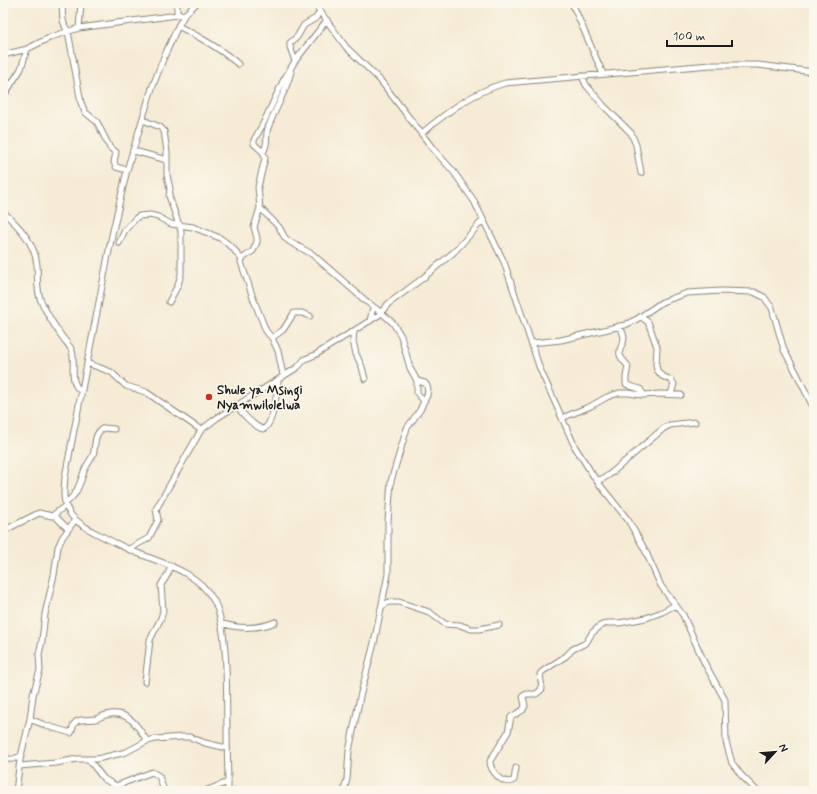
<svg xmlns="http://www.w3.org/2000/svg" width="817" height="794" font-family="Mynerve,sans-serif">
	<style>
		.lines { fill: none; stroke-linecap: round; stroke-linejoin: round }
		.street-casing { stroke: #898478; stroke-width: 7 }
		.street { stroke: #fff; stroke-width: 5 }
		.poi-dot { fill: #c8321e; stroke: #fbf7ec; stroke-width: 1.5 }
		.labels { text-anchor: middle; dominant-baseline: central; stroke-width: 3.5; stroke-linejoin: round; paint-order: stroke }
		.poi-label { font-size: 13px; font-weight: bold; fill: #1c1c1c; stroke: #fbf7ec; text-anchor: start }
	</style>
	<rect width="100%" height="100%" fill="#fbf7ec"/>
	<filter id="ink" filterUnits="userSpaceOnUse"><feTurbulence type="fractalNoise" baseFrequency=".025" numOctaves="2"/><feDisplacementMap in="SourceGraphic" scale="8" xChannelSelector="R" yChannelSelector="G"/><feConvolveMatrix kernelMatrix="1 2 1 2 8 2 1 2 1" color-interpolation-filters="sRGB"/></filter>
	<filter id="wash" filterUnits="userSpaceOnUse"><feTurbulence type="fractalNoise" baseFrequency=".012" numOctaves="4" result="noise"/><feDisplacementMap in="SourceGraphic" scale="16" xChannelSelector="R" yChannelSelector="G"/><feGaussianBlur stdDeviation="0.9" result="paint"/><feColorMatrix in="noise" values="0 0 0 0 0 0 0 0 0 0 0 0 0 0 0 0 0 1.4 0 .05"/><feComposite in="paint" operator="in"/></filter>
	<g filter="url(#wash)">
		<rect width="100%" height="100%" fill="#f6ebd5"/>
	</g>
	<g filter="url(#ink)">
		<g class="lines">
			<g class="street-casing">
				<path id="street" d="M 62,3 C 63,13 61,23 68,31 L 81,103 L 85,112 L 97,122 L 110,148 L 116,152 L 114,162 L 116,167 L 127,170
					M 177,3 L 177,15
					M 197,3 L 185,14 L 178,26 L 164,57 L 152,88 L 127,170 L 112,235 L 65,477 C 64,489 62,501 69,512 C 74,521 84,526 92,531 C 105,538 117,544 130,550 C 160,563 197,570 214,601 C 229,630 226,693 227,727 C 227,748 228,770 228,791
					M 314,3 L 346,47 L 380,80 L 434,150 L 453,171 L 474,201 L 504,262 L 540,369 L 575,447 L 596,480 L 628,520 L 645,550 L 661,586 L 683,615 L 705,664 L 725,700 L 726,742 L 732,763 L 741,775 L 757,791
					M 572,3 L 603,74
					M 178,26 C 200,37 220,48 238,64
					M 79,28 L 81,3
					M 3,55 L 27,49 L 51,37 L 79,28 L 185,14
					M 295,61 L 327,20
					M 582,76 L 586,85 L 604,106 L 631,133 L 636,145 L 641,173
					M 3,97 L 21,69 L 27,49
					M 143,120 L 160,127 L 164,131 L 167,152 L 167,175 L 170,189 L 169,196 L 181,231 L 181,274 L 178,285 L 169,302
					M 422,133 C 449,111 471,93 505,83 L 710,65 L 758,65 L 814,72
					M 134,151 L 167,160
					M 263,152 C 269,144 265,136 268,128 C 275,109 286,92 291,72
					M 260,208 L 279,227 L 285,238 L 290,242 L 312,254 L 367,302 L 382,313 L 393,323 L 401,336 L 410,368 L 417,381 L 417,393 L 424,401 L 420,410 L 407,428 L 391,481 L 388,521 L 388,574 L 374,643 L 360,697 L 349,751 L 347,779 L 344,791
					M 3,212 C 19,226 35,243 37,265 C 38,277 36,290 41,301 C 47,314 55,327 63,338 C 66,342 70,346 72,351 C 76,364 68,382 81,391
					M 119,243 L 125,230 L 136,218 L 139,216 L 150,215 L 158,217 L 171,224 L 193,227 L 220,238 L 232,247 L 242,260
					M 641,317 L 648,322 L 657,347 L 656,364 L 657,370 L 662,376 L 671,380 L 674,384 L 671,394
					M 370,321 L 373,307
					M 619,326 C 631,344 617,344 620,355 C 621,359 626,363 628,366 L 626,377 L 626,384 L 630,386 L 640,389 L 644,395
					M 354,331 L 353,341 L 356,354 L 362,367 L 365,379
					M 272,338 L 283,330 L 294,313 L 302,313 L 310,316
					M 532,343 L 561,340 L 625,325 L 637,319 L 662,302 L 687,293 L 721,291 L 754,292 L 764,297 L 772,308 L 784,350 L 797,374 L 814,409
					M 87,363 L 111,372 L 126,386 L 146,392 L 201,430
					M 283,375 L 278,351 L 272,338 L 266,331 L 253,298 L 241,262 L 243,258 L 253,251 L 257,242 L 257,238 L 254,227 L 260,208 L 258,187 L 265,158 L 263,152 L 254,144 L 254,140 L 263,124 L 283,81 L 295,61 L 290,47 L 290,43 L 297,37 L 304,25 L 316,18 L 320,11
					M 417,381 L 425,383 C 430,389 428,395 424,401
					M 236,406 C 242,413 256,429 264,429 C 274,422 277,392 278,381
					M 562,418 L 591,406 L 607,397 L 619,393 L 629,393 L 642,395 L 661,394 L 681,395
					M 596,480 L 602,479 L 609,475 L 664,428 L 670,425 L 695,422
					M 65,503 C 78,495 80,482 85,469 C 87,464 91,460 93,455 C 96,446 93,433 104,428 L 114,429
					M 54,515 L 68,529
					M 3,531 L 39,513 L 52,516 L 65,506
					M 129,549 L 149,538 L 158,520 L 156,509 L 201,430 L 217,418 L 298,367 L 305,359 L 315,355 L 379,315 L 388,304 L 423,278 L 455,251 L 483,220
					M 382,606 L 389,602 L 399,602 L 429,612 L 445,624 L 460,625 L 471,629 L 479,629 L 499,625
					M 221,623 C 237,629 259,629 275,622
					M 145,682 L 150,640 L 161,618 L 163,611 L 161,585 L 168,574 L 171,565
					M 30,719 L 47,726 L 71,733 L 74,724 L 77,721 C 83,719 90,720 96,719 C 101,717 106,714 111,714 C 130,712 139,728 147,741
					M 3,755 C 8,762 14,759 21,756
					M 89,760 L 104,779 L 116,786 L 152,772 L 159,776 L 164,791
					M 19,766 L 56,763 L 77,759 L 97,759 L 126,752 L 147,741 L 156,739 L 182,737 L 190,737 L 205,743 L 227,748
					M 516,768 L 514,780 C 504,787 490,771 490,761 L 508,732 L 511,717 L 523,710 L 525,706 L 523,696 L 527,694 L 536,694 L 542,689 L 540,674 L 543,671 L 566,656 L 573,649 L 586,643 L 592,633 L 600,626 L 607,623 L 619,623 L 646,618 L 662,612 L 675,605
					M 16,791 L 20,760 L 30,719 L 33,695 L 40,670 L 39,654 L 42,641 L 45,614 L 54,575 L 58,547 L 62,538 L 75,520
					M 205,791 L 228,782"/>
			</g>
			<use href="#street" class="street"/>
		</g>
	</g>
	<circle class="poi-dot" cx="209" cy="397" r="4"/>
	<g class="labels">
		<g class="poi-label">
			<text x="217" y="390">Shule ya Msingi<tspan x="217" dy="15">Nyamwilolelwa</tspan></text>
		</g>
	</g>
	<rect width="817" height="794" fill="none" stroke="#fbf7ec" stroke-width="16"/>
	<g transform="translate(775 752) rotate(64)" stroke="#fbf7ec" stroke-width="3" paint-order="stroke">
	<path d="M0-3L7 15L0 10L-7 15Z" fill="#1c1c1c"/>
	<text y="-6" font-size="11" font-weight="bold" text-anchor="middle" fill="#1c1c1c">N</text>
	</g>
	<path d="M667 40v6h65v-6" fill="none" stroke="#1c1c1c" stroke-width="2"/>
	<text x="673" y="40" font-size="12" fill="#1c1c1c" stroke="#fbf7ec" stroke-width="3" paint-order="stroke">100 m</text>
</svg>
